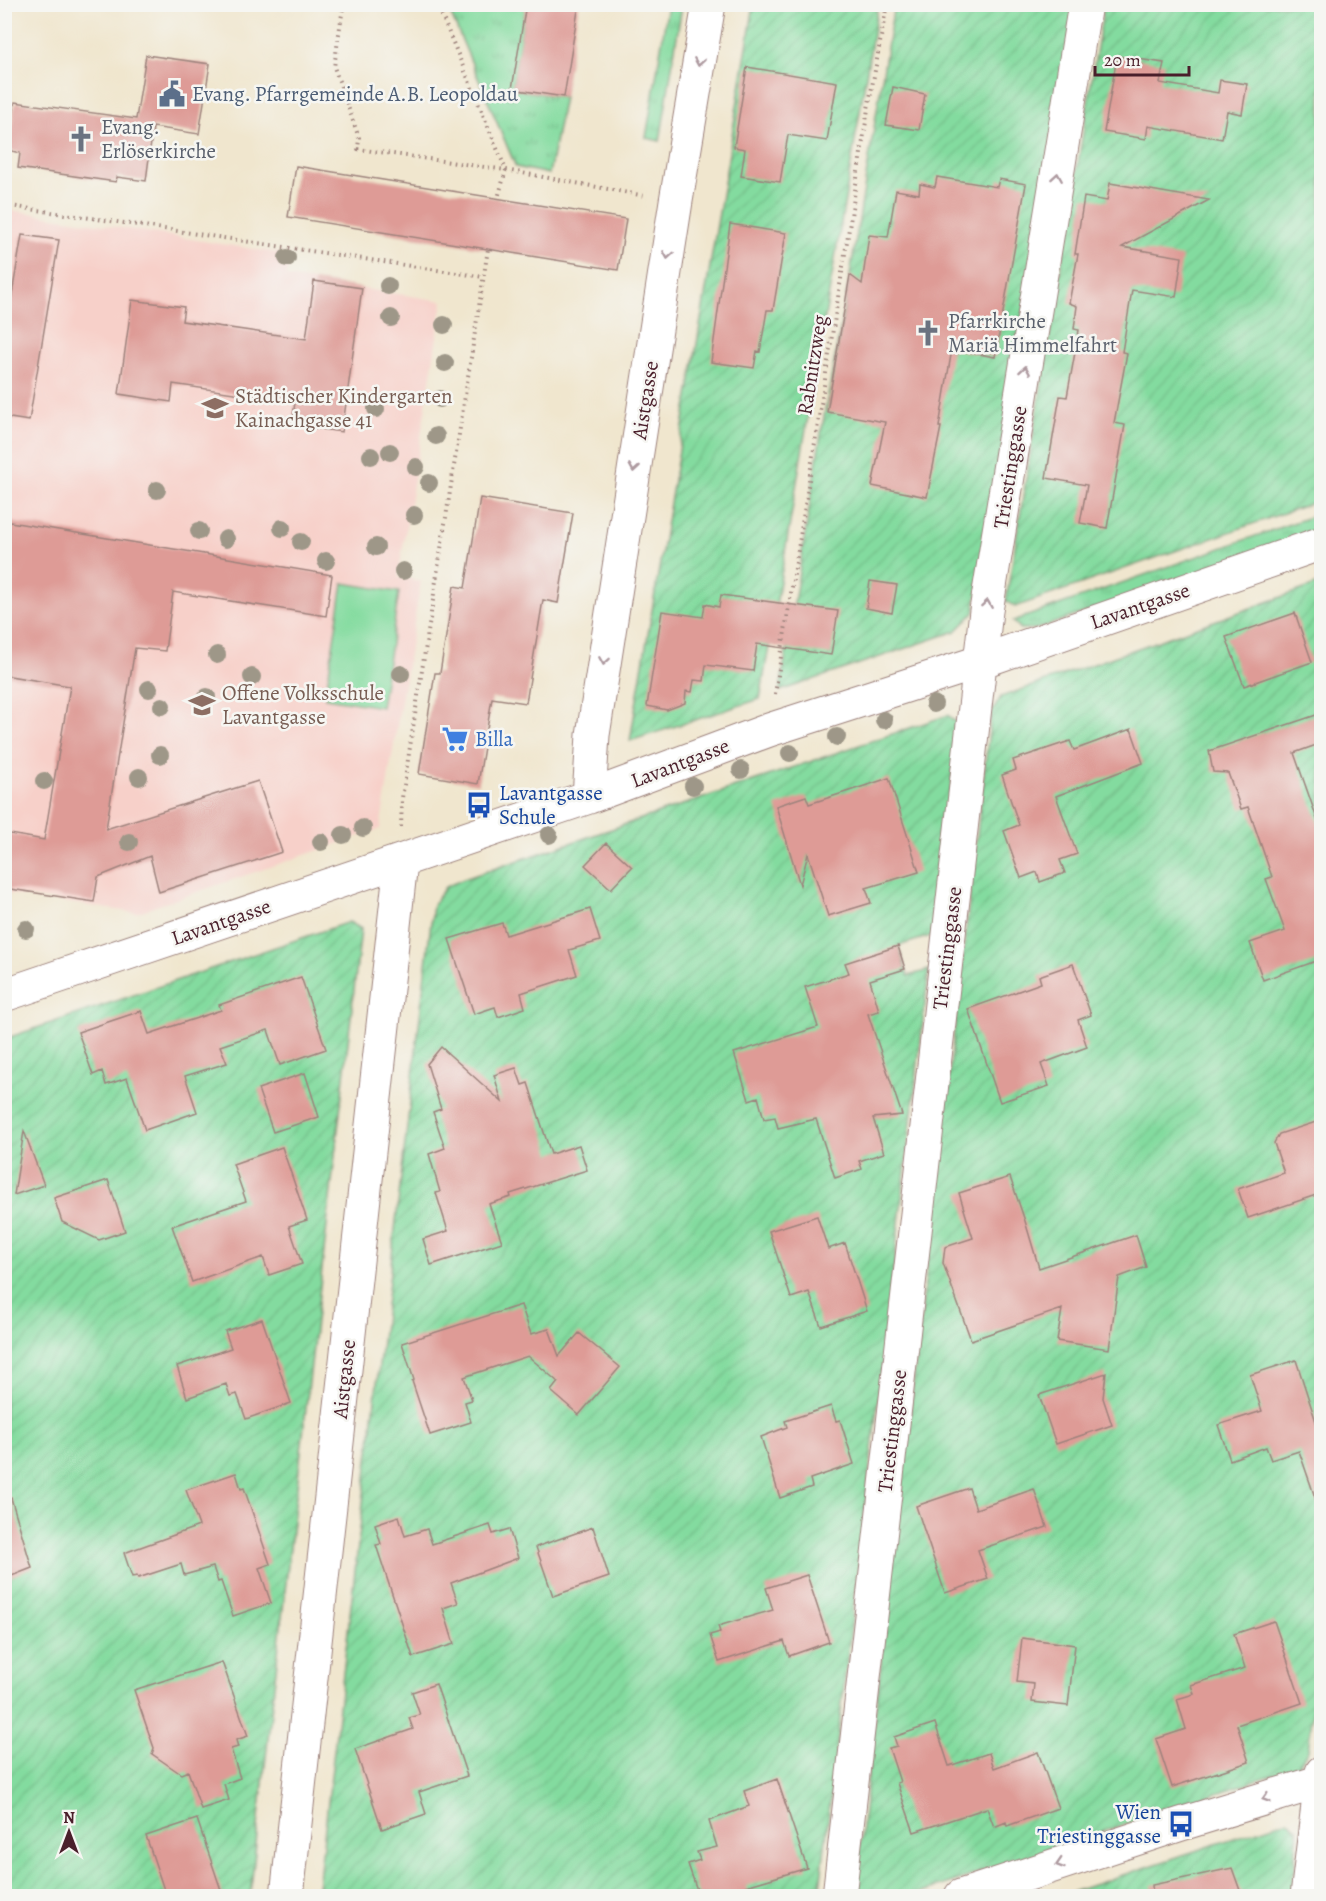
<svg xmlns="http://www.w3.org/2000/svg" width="1326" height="1901" font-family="Alegreya,serif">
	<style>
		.built { fill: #f7d0c9 }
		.grass { fill: url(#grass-tufts); stroke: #667d65; stroke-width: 1.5 }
		.garden { fill: url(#garden-furrows); stroke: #667d65; stroke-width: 1.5 }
		.pitch { fill: #83db9f; stroke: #667d65; stroke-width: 1.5 }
		.building { fill: #de9b96 }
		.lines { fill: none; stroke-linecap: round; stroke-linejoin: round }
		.minor-casing { stroke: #9d827c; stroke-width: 35 }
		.path { stroke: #9d827c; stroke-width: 4; stroke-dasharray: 1.5 4.5; stroke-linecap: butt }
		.minor { stroke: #fff; stroke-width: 33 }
		.tree { fill: #9e9788 }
		.oneway { stroke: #ae9aa0 }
		.labels { text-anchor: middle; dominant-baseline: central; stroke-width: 5; stroke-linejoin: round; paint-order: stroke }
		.service-label { font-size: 21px; fill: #4e5e75; stroke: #f6f6f2; text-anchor: start }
		.worship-label { font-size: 21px; fill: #5b616d; stroke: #f6f6f2; text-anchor: start }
		.street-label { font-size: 21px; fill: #4a1f2b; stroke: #f6f6f2 }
		.education-label { font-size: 21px; fill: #785e54; stroke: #f6f6f2; text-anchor: start }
		.shop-label { font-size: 21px; fill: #366cbe; stroke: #f6f6f2; text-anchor: start }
		.transit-label { font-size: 21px; fill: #164399; stroke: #f6f6f2; text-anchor: start }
	</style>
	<defs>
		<pattern id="grass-tufts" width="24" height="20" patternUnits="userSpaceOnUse" patternTransform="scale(1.5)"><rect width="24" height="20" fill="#83db9f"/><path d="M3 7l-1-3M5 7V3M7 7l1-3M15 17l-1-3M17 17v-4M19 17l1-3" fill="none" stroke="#73bc89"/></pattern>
		<pattern id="garden-furrows" width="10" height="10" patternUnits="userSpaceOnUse" patternTransform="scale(1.5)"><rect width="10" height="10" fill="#83db9f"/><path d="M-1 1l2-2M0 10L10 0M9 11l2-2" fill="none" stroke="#73bc89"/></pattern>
	</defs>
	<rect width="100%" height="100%" fill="#f6f6f2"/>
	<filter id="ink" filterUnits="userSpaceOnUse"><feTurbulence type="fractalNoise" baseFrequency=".0167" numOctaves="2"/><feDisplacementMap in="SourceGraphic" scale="12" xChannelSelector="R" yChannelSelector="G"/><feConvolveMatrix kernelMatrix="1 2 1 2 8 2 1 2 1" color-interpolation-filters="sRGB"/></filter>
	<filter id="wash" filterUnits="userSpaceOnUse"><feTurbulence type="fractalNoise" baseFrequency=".008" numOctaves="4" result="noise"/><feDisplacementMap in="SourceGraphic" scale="24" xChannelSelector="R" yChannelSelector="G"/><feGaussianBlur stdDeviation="1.35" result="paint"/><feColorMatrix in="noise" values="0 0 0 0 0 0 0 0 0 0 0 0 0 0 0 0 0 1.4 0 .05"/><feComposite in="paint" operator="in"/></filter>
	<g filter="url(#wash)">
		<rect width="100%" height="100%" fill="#f0e6ce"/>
		<path class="built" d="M 4,209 L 290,255 L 287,277 L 443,301 L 398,577 L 421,581 L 380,829 L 136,913 L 5,893 Z"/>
		<path class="grass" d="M 447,5 L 526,5 L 512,89 L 564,97 L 549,174 L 516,167 Z
			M 668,5 L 682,5 L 660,141 L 646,138 Z
			M 1321,513 L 1321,533 L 1036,629 L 1021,629 L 1013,621 Z"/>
		<path class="garden" d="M 754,5 L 878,5 L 760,699 L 630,741 Z
			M 894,5 L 1075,5 L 974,613 L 956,631 L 780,691 L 822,428 L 850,275 Z
			M 1104,5 L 1321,5 L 1321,500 L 1015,607 L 1006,601 Z
			M 1321,583 L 1322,1637 L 1308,1750 L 1298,1766 L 911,1896 L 854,1896 L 991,714 L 1001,697 Z
			M 948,715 L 958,724 L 934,935 L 898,946 L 908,976 L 929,970 L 819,1896 L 317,1896 L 433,905 L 445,887 L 464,879 Z
			M 349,922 L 361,929 L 250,1896 L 5,1896 L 4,1039 Z
			M 1288,1820 L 1298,1830 L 1291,1896 L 1060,1896 Z"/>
		<path class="pitch" d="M 343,583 L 399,592 L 381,707 L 325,698 Z"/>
		<g id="blocks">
			<path class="building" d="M 526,4 L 579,4 L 564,97 L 512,89 Z
				M 146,55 L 210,64 L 199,134 L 153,127 L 146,181 L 117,177 L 116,182 L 18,168 L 20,153 L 8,150 L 15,102 L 136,119 Z
				M 1117,56 L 1164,63 L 1160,83 L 1218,93 L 1220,80 L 1247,84 L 1242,114 L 1227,111 L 1222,139 L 1148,126 L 1146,139 L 1104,132 Z
				M 747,67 L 837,82 L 827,141 L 788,135 L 780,182 L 741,176 L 745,149 L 734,147 Z
				M 893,87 L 925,94 L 919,130 L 886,125 Z
				M 296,166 L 626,219 L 618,270 L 288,217 Z
				M 937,177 L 997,187 L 999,179 L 1026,184 L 995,357 L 952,349 L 939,427 L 941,427 L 927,497 L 872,486 L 885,422 L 827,412 L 850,275 L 862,284 L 869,235 L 888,237 L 896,190 L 919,194 L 920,184 L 935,187 Z
				M 1110,183 L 1209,200 L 1122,247 L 1182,257 L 1176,297 L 1132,290 L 1122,352 L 1127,353 L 1114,423 L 1125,425 L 1107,528 L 1080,523 L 1087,485 L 1046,478 L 1060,396 L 1067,397 L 1079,330 L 1074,329 L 1077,306 L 1069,303 L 1078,254 L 1075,254 L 1084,197 L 1107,201 Z
				M 730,224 L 786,233 L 773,310 L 767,310 L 760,352 L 757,351 L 754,368 L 711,362 Z
				M 22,235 L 59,240 L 29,421 L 4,417 L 4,312 L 9,312 Z
				M 314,281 L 362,288 L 342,432 L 292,425 L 295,402 L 173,384 L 171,402 L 119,394 L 132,300 L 184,307 L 182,321 L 306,339 Z
				M 480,498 L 573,513 L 558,603 L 543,600 L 526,703 L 492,698 L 478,784 L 419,774 L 435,673 L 440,673 L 454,586 L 465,588 Z
				M 4,521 L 332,575 L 326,616 L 173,592 L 165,651 L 135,648 L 106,829 L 258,781 L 282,852 L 159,892 L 150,856 L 98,877 L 94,902 L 4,888 L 4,833 L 44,840 L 70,686 L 4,675 Z
				M 870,581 L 897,585 L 892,613 L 866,608 Z
				M 721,595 L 838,611 L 831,655 L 757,644 L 753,671 L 706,665 L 704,681 L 694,680 L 692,692 L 686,691 L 685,703 L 667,710 L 647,706 L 662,611 L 703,617 L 705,604 L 719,607 Z
				M 1295,613 L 1312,662 L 1244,686 L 1226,637 Z
				M 1322,713 L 1322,743 L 1294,753 L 1322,833 L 1322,959 L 1263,980 L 1250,943 L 1285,931 L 1266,879 L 1272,877 L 1248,807 L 1241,809 L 1228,773 L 1213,772 L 1209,751 Z
				M 1131,729 L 1143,763 L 1056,796 L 1077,854 L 1060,860 L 1065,873 L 1040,882 L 1037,872 L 1021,878 L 1004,831 L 1019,825 L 1002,775 L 1016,770 L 1013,760 L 1070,741 L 1074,750 Z
				M 889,778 L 919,872 L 866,888 L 871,903 L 828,916 L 808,854 L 800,885 L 776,806 L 806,796 L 809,804 Z
				M 606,843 L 632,867 L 611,889 L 585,865 Z
				M 590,909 L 600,941 L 569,950 L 577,975 L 521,993 L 525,1008 L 498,1017 L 495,1007 L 474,1014 L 449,939 L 502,923 L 506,935 Z
				M 898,946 L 905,969 L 870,980 L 879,1011 L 868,1014 L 902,1115 L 873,1118 L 884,1153 L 859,1161 L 862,1169 L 835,1178 L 816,1119 L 778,1128 L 775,1117 L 764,1119 L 758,1097 L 749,1100 L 734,1053 L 818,1027 L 805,987 L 849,973 L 845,963 Z
				M 1073,964 L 1091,1015 L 1078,1020 L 1087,1047 L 1041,1064 L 1049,1086 L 1000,1102 L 968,1009 L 1041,983 L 1039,976 Z
				M 301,977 L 326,1049 L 280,1065 L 268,1030 L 220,1046 L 227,1063 L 185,1076 L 197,1112 L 145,1130 L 127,1078 L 106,1085 L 102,1071 L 93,1075 L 78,1032 L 141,1011 L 149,1034 L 221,1010 L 219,1005 Z
				M 441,1047 L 502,1102 L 494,1075 L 516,1068 L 522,1085 L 528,1083 L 551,1154 L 579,1145 L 587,1170 L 510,1194 L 511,1197 L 489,1204 L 502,1242 L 431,1265 L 423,1239 L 448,1231 L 436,1193 L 440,1192 L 429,1154 L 445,1148 L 433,1112 L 441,1109 L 427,1064 Z
				M 305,1073 L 319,1117 L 273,1132 L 258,1089 Z
				M 1322,1120 L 1322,1193 L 1248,1218 L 1238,1189 L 1284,1173 L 1274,1143 L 1279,1134 Z
				M 24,1131 L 44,1185 L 14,1195 Z
				M 282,1147 L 307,1220 L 289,1226 L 302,1264 L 269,1275 L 263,1257 L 192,1282 L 172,1226 L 246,1201 L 233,1164 Z
				M 1010,1177 L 1025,1221 L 1039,1268 L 1136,1235 L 1146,1267 L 1119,1277 L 1109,1349 L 1057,1341 L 1062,1309 L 971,1340 L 943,1263 L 945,1247 L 973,1238 L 959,1193 Z
				M 108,1180 L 125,1231 L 99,1240 L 62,1222 L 54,1198 Z
				M 817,1216 L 828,1249 L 845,1243 L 867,1311 L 821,1326 L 809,1292 L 791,1298 L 769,1231 Z
				M 521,1305 L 531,1334 L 549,1329 L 559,1356 L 579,1333 L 620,1367 L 579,1415 L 551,1391 L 558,1382 L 528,1356 L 464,1377 L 472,1400 L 465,1402 L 471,1422 L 430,1435 L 412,1381 L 414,1380 L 402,1343 Z
				M 262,1319 L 291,1403 L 246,1419 L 237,1394 L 230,1396 L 226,1384 L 187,1398 L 177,1366 L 231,1348 L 225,1331 Z
				M 1296,1360 L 1321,1437 L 1321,1502 L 1317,1503 L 1299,1451 L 1271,1460 L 1266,1447 L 1230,1460 L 1218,1425 L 1262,1411 L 1250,1375 Z
				M 1106,1373 L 1103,1398 L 1112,1425 L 1056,1444 L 1039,1395 Z
				M 831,1406 L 836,1421 L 840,1420 L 854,1464 L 810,1479 L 812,1487 L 780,1498 L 761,1437 L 787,1427 L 785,1421 Z
				M 236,1473 L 241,1489 L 244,1488 L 270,1564 L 259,1568 L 271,1603 L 233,1616 L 221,1581 L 218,1582 L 213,1567 L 184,1575 L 181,1564 L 138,1578 L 137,1576 L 132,1577 L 124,1553 L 199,1526 L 186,1490 Z
				M 969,1488 L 976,1509 L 1034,1489 L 1047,1527 L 978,1550 L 988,1579 L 945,1593 L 916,1506 Z
				M 11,1498 L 32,1568 L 4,1579 L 4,1499 Z
				M 399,1516 L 405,1536 L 427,1529 L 432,1544 L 490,1525 L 493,1534 L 509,1529 L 518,1558 L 451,1583 L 458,1603 L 443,1608 L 454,1644 L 413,1657 L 376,1545 L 381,1544 L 375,1524 Z
				M 593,1527 L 609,1577 L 553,1596 L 536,1547 Z
				M 807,1575 L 829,1642 L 789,1656 L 784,1641 L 719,1662 L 710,1635 L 720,1632 L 718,1626 L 773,1610 L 766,1588 Z
				M 1274,1621 L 1302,1703 L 1237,1725 L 1249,1762 L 1172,1787 L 1156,1739 L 1186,1729 L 1177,1699 L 1194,1694 L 1191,1685 L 1245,1668 L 1234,1634 Z
				M 1022,1638 L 1075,1645 L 1068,1706 L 1032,1702 L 1034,1684 L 1017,1682 Z
				M 222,1662 L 248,1736 L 236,1740 L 238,1747 L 231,1749 L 240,1778 L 224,1784 L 229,1800 L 201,1809 L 188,1771 L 181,1774 L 152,1754 L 154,1748 L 134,1690 Z
				M 436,1684 L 467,1776 L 419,1792 L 426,1814 L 382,1829 L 355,1749 L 413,1729 L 409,1718 L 420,1715 L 412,1692 Z
				M 935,1723 L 949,1766 L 989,1753 L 994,1768 L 1038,1752 L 1058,1808 L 1007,1826 L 1006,1822 L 994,1827 L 987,1808 L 914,1832 L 897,1783 L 900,1782 L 889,1748 L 897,1746 L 894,1737 Z
				M 777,1779 L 807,1868 L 746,1886 L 749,1896 L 699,1896 L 688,1864 L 700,1860 L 697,1852 L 717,1847 L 709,1821 L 749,1806 L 744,1791 Z
				M 197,1819 L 223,1896 L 166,1896 L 146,1836 Z
				M 1232,1868 L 1242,1896 L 1153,1896 L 1152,1885 Z"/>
		</g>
	</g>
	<g filter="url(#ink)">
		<use href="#blocks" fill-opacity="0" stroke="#9d827c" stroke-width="1.5"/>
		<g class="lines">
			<g class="minor-casing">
				<path id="minor" d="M 589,797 L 593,735 L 676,201 L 709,4
					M 4,995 L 589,797 L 769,730 L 980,662 L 1322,543
					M 287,1896 L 401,862
					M 839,1896 L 986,611 L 1085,4
					M 961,1896 L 1181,1824 L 1322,1781
					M 1307,1896 L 1322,1772"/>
			</g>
			<path class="path" d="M 328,4 L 343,7 L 334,67 L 359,138 L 358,149 L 506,170 L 498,198
				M 437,4 L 506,170 L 645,196
				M 4,205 L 484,277
				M 775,694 L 868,109 L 887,4
				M 401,827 L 402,798 L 488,249"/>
			<use href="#minor" class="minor"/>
		</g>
		<g class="tree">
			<circle cx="287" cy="258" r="9"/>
			<circle cx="388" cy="286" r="9"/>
			<circle cx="391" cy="318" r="9"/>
			<circle cx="444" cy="325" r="9"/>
			<circle cx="445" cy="363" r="9"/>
			<circle cx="440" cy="399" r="9"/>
			<circle cx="376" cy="409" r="9"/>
			<circle cx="436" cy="436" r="9"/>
			<circle cx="390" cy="452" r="9"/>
			<circle cx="371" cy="456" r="9"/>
			<circle cx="416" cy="467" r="9"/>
			<circle cx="429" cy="483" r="9"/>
			<circle cx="157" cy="490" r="9"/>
			<circle cx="414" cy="515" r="9"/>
			<circle cx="282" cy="528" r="9"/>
			<circle cx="199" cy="531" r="9"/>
			<circle cx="226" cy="539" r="9"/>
			<circle cx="301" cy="542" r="9"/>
			<circle cx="376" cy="547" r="9"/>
			<circle cx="326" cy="561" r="9"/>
			<circle cx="403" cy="571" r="9"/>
			<circle cx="217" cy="655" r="9"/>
			<circle cx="401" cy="674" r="9"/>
			<circle cx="252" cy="677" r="9"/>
			<circle cx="149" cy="689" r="9"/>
			<circle cx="207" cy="697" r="9"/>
			<circle cx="934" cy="704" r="9"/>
			<circle cx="162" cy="706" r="9"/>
			<circle cx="884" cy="720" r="9"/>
			<circle cx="837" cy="737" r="9"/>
			<circle cx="790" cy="753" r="9"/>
			<circle cx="160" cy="755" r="9"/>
			<circle cx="741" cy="770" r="9"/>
			<circle cx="139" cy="777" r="9"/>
			<circle cx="44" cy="781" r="9"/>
			<circle cx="693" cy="786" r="9"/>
			<circle cx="363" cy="828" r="9"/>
			<circle cx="343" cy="835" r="9"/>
			<circle cx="549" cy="835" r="9"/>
			<circle cx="129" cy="842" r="9"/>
			<circle cx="321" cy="842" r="9"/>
			<circle cx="26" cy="929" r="9"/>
		</g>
		<defs><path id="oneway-chevron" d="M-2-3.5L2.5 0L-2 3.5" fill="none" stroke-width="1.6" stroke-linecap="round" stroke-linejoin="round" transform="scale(1.5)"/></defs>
		<g class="oneway">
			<use href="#oneway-chevron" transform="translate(699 62) rotate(99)"/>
			<use href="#oneway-chevron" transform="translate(1057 177) rotate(-81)"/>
			<use href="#oneway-chevron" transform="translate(668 255) rotate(99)"/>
			<use href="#oneway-chevron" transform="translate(1025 370) rotate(-81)"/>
			<use href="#oneway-chevron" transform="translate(634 468) rotate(99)"/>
			<use href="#oneway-chevron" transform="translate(987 604) rotate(-81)"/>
			<use href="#oneway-chevron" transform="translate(604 661) rotate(99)"/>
			<use href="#oneway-chevron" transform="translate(1266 1798) rotate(163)"/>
			<use href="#oneway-chevron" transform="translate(1060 1864) rotate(162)"/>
		</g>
	</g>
	<defs>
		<g id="civic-bare" transform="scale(2.07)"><path d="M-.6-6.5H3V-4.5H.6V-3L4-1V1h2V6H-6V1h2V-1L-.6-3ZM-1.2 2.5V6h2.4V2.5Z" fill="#5c6f8a" stroke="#f6f6f2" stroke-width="2.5" paint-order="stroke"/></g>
		<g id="church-bare" transform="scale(2.07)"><path d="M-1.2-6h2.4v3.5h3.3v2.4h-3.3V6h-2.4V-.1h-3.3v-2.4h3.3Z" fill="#6b7280" stroke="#f6f6f2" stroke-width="2.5" paint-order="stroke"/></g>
		<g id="school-bare" transform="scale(2.07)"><path d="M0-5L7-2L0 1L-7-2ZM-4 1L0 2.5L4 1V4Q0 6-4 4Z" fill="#8d6e63" stroke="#f6f6f2" stroke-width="2.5" paint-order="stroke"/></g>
		<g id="supermarket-bare" transform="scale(2.07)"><path d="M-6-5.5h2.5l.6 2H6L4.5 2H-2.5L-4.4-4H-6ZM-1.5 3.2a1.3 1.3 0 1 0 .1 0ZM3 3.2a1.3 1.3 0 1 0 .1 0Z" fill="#3f7fe0" stroke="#f6f6f2" stroke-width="2.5" paint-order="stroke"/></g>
		<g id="bus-bare" transform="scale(2.07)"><path d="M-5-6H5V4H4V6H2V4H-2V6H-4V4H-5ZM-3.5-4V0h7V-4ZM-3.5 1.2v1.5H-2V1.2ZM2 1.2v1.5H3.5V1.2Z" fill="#1a4fb4" stroke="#f6f6f2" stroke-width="2.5" paint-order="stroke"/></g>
	</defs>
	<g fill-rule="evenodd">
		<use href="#civic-bare" x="172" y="94"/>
		<use href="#church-bare" x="81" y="139"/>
		<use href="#church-bare" x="928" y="333"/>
		<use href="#school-bare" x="215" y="408"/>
		<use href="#school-bare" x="202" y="705"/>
		<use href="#supermarket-bare" x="455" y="739"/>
		<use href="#bus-bare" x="479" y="805"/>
		<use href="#bus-bare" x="1181" y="1824"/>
	</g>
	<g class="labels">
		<g class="service-label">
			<text x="192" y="94">Evang. Pfarrgemeinde A.B. Leopoldau</text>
		</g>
		<g class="worship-label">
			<text x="101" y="127">Evang.<tspan x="101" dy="24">Erlöserkirche</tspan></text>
			<text x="948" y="321">Pfarrkirche<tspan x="948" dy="24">Mariä Himmelfahrt</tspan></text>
		</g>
		<g class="street-label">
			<text transform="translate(812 365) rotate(-81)">Rabnitzweg</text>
			<text transform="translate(645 400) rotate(-81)">Aistgasse</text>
			<text transform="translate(1010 467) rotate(-81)">Triestinggasse</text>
			<text transform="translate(1140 606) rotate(-19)">Lavantgasse</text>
			<text transform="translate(680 763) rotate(-21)">Lavantgasse</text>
			<text transform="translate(221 922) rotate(-19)">Lavantgasse</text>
			<text transform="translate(947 948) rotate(-83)">Triestinggasse</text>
			<text transform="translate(344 1379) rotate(-84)">Aistgasse</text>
			<text transform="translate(892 1431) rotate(-83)">Triestinggasse</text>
		</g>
		<g class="education-label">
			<text x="235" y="396">Städtischer Kindergarten<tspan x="235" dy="24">Kainachgasse 41</tspan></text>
			<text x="222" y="693">Offene Volksschule<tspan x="222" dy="24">Lavantgasse</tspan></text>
		</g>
		<g class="shop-label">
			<text x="475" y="739">Billa</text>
		</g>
		<g class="transit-label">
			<text x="499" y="793">Lavantgasse<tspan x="499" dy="24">Schule</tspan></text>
			<text x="1161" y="1812" text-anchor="end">Wien<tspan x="1161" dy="24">Triestinggasse</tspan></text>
		</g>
	</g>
	<rect width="1326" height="1901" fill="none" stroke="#f6f6f2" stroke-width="24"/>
	<g transform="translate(69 1832)" stroke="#f6f6f2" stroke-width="4.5" paint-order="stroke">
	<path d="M0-4.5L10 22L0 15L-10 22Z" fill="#4a1f2b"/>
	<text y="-9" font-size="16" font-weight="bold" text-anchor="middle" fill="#4a1f2b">N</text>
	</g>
	<path d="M1095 66v9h94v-9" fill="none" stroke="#4a1f2b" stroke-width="3"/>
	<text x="1104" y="66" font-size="18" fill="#4a1f2b" stroke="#f6f6f2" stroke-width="4.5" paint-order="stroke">20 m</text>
</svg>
